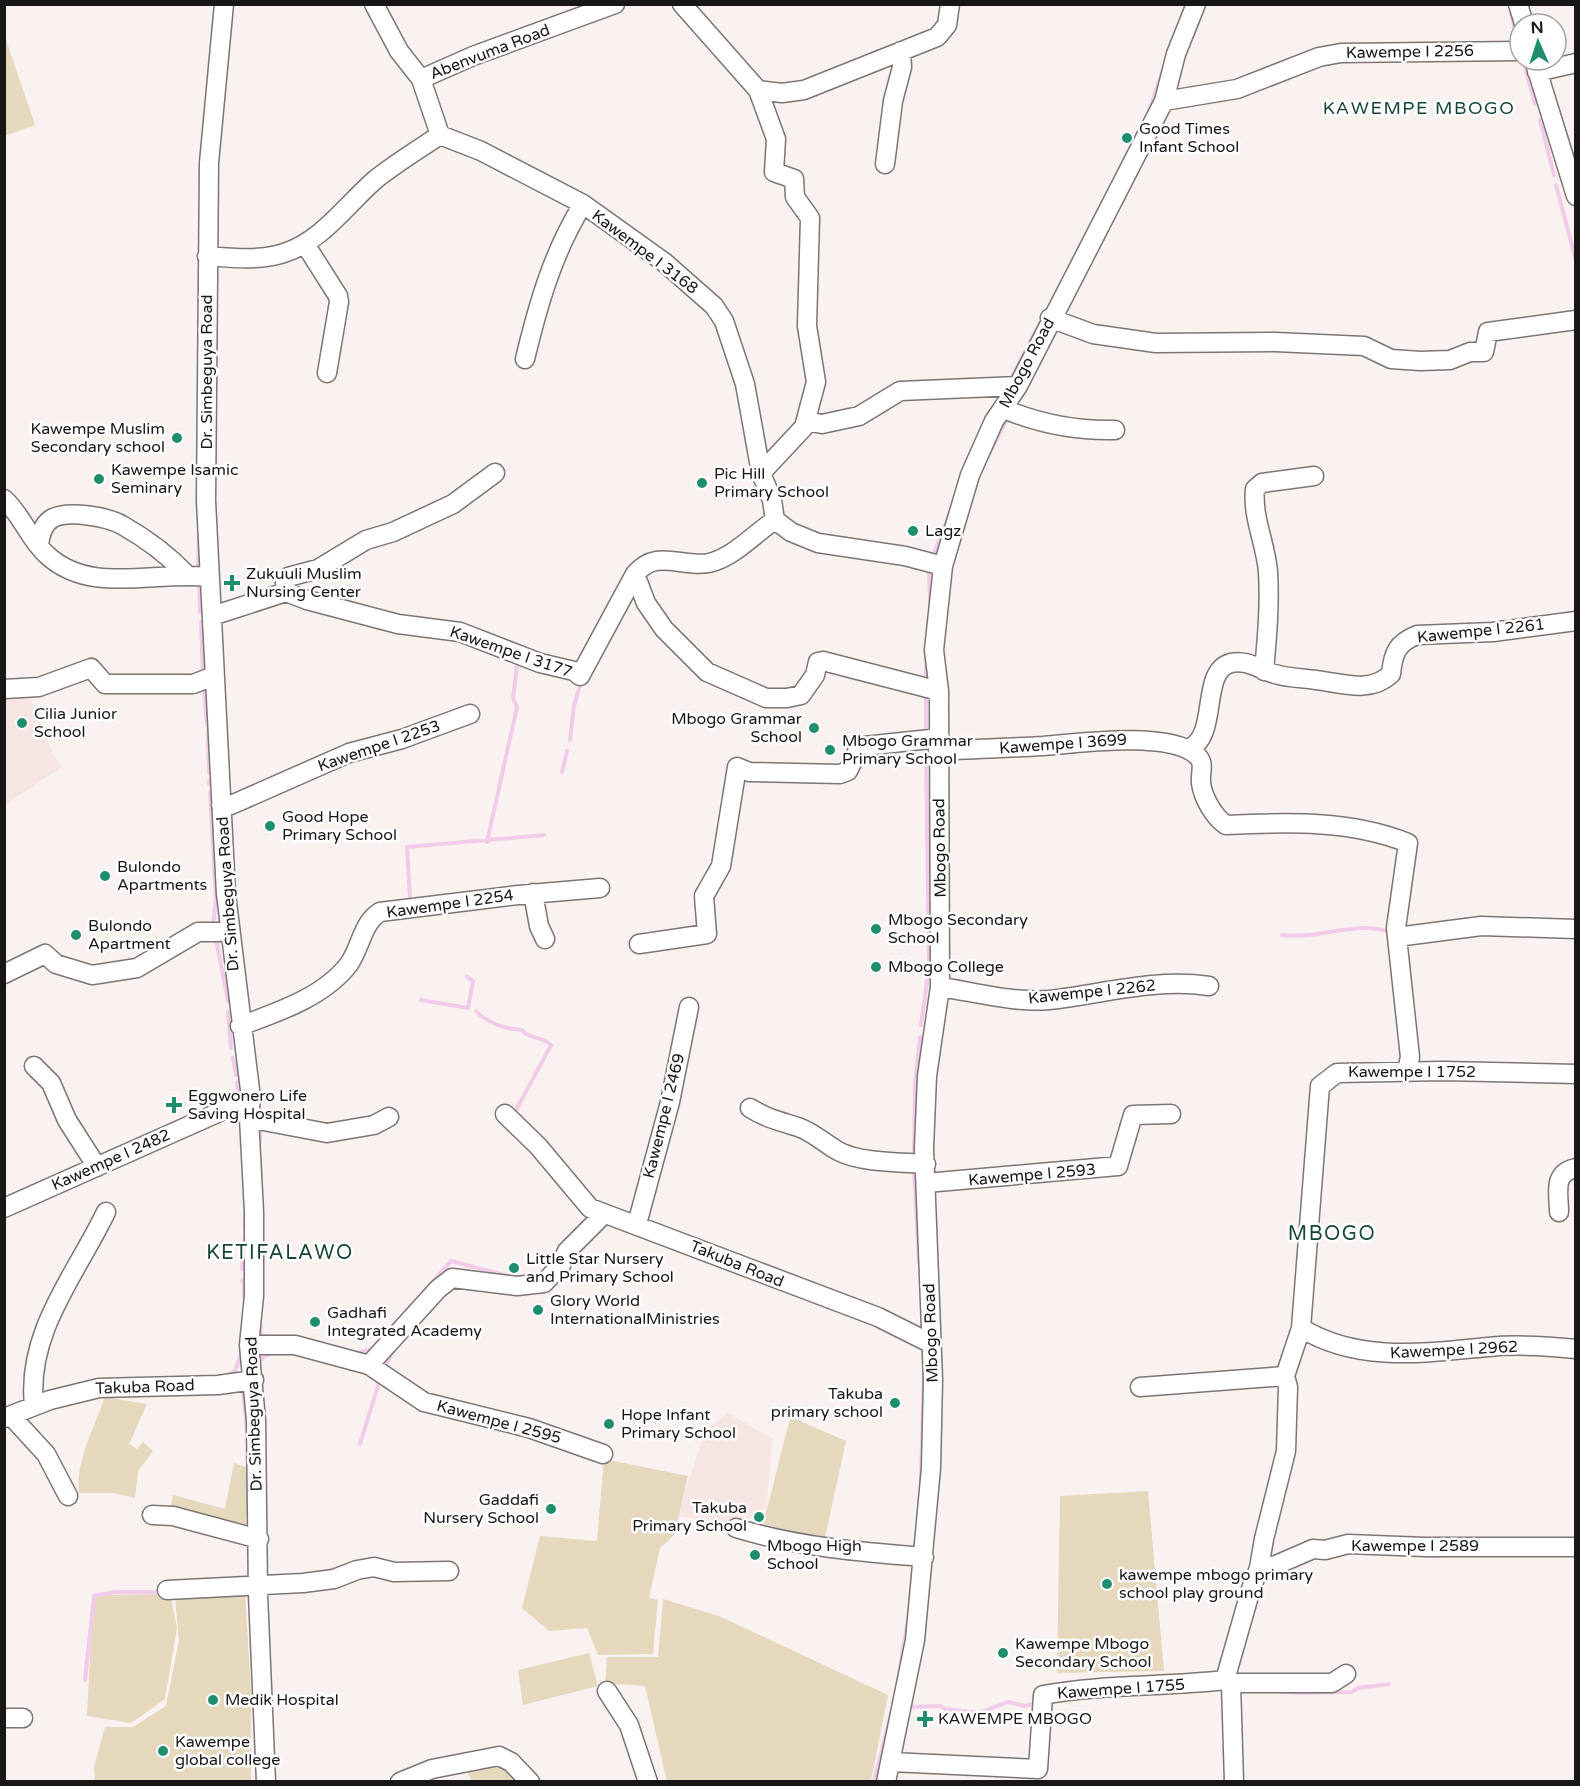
<svg xmlns="http://www.w3.org/2000/svg" width="1580" height="1786" font-family="'Varela Round',sans-serif">
	<style>
		.built { fill: #f6e5e2 }
		.green { fill: #e5d8bd }
		.lines { fill: none; stroke-linecap: round; stroke-linejoin: round }
		.stream { stroke: #f2cbea; stroke-width: 4 }
		.minor-casing { stroke: #7c7574; stroke-width: 21 }
		.minor { stroke: #fff; stroke-width: 18 }
		.poi-dot { fill: #1e8e6f; stroke: #fff; stroke-width: 2 }
		.labels { text-anchor: middle; dominant-baseline: central; stroke-width: 5; stroke-linejoin: round; paint-order: stroke }
		.street-label { font-size: 16px; fill: #191616; stroke: #fff }
		.poi-label { font-size: 16px; fill: #191616; stroke: #fff; text-anchor: start }
		.neighbourhood-label { font-size: 18px; letter-spacing: 1.5px; fill: #134636; stroke: #fff }
		.quarter-label { font-size: 20px; letter-spacing: 1.5px; fill: #134636; stroke: #fff }
	</style>
	<rect width="100%" height="100%" fill="#faf2f1"/>
	<path class="built" d="M 5,692 L 28,693 L 53,754 L 62,767 L 5,805 Z
		M 728,1413 L 773,1439 L 766,1507 L 740,1525 L 677,1516 L 706,1429 Z"/>
	<path class="green" d="M 5,37 L 35,125 L 5,136 L 4,136 Z
		M 105,1397 L 147,1404 L 129,1444 L 137,1449 L 143,1442 L 153,1451 L 138,1471 L 135,1498 L 114,1493 L 79,1493 C 75,1462 95,1426 105,1397 Z
		M 791,1417 L 846,1441 L 824,1542 L 762,1523 C 775,1488 779,1453 791,1417 Z
		M 604,1459 L 688,1476 L 674,1535 L 660,1548 L 649,1598 L 658,1600 L 653,1654 L 598,1655 L 587,1628 L 549,1631 L 522,1608 L 540,1536 L 597,1541 Z
		M 234,1463 L 249,1468 L 246,1529 L 170,1513 L 173,1495 L 225,1509 Z
		M 1148,1491 L 1164,1671 L 1057,1673 L 1060,1496 Z
		M 245,1592 L 251,1693 L 251,1781 L 95,1781 L 94,1767 L 105,1727 L 133,1727 L 166,1706 L 179,1640 L 175,1597 Z
		M 170,1594 L 177,1628 L 165,1699 L 131,1723 L 87,1716 L 93,1595 Z
		M 663,1599 L 719,1616 L 888,1695 L 871,1781 L 667,1782 L 645,1686 L 605,1683 L 607,1657 L 658,1657 Z
		M 589,1653 L 598,1686 L 523,1705 L 518,1670 Z
		M 498,1758 L 526,1781 L 472,1781 L 466,1770 Z"/>
	<g class="lines">
		<path class="stream" d="M 1511,12 L 1517,39
			M 1523,60 L 1535,104
			M 1147,117 L 1164,67
			M 1540,120 L 1554,175
			M 1556,185 L 1576,261
			M 1010,380 L 1043,318
			M 987,458 L 1008,417
			M 932,559 L 951,510
			M 198,567 L 199,531
			M 929,569 L 930,603
			M 199,582 L 200,612
			M 201,622 L 203,675
			M 926,655 L 926,681
			M 204,686 L 207,725
			M 926,694 L 926,735
			M 208,732 L 209,773
			M 570,740 L 574,706 L 581,682
			M 562,772 L 567,751
			M 209,781 L 209,784
			M 210,792 L 216,898 L 213,926
			M 487,842 L 517,707 L 513,698 L 517,665
			M 410,898 L 407,847 L 544,835
			M 1282,935 C 1319,940 1352,920 1390,932
			M 216,939 L 228,1001
			M 421,1000 L 468,1008 L 473,981 L 467,977
			M 476,1011 C 487,1023 505,1029 522,1030 C 528,1039 542,1036 551,1045 L 514,1114
			M 228,1012 L 231,1048
			M 921,1025 L 929,967 L 926,745
			M 233,1058 L 236,1075
			M 237,1082 L 239,1098
			M 238,1116 L 241,1126
			M 259,1145 L 262,1125
			M 914,1159 L 915,1084 L 920,1037
			M 914,1170 L 919,1261
			M 245,1229 L 245,1212
			M 242,1269 L 245,1236
			M 242,1280 L 244,1284 L 244,1297
			M 429,1286 L 451,1261 L 513,1277
			M 260,1320 L 261,1336 L 267,1336
			M 356,1353 L 374,1349
			M 258,1367 L 262,1358 L 271,1353
			M 384,1368 L 395,1348
			M 228,1375 L 235,1371 L 242,1352
			M 239,1391 L 243,1391 L 248,1437
			M 46,1392 L 77,1385
			M 360,1444 L 380,1379
			M 921,1480 L 924,1371
			M 1425,1556 L 1453,1555
			M 328,1571 L 343,1566
			M 899,1674 L 908,1619
			M 85,1680 L 94,1596 L 114,1592 L 163,1592
			M 1278,1691 L 1298,1693 L 1352,1692 L 1358,1688 L 1389,1684
			M 909,1707 L 940,1706 L 946,1709 L 979,1713 L 1008,1702 L 1025,1706 L 1036,1703
			M 874,1782 L 892,1710"/>
		<g class="minor-casing">
			<path id="minor" d="M 224,4 L 209,163 L 206,501 L 226,894 L 251,1098 L 249,1118 L 254,1212 L 254,1296 L 249,1345 L 256,1420 L 258,1594 L 266,1782
				M 374,4 L 399,51 L 421,79
				M 682,4 L 758,90 L 782,93 L 804,90 L 937,37 L 947,25 L 950,4
				M 1518,4 L 1524,24
				M 1534,60 L 1576,196
				M 1537,72 L 1576,63
				M 758,90 L 776,139 L 774,172 L 794,179 L 795,197 L 810,218 L 807,326 L 816,382 L 804,427 L 761,473
				M 1164,101 L 1237,89 L 1319,57 L 1341,53 L 1520,51
				M 440,135 L 481,151 L 583,204 L 664,262 L 714,306 L 724,321 L 745,384 L 761,473 L 772,500 L 775,520 L 791,532 L 818,543 L 905,556 L 943,566
				M 440,135 L 421,79 L 473,56 L 615,4
				M 885,164 L 893,101 L 902,67 L 901,51
				M 305,244 L 338,296 L 339,302 L 327,373
				M 207,256 C 232,258 260,261 284,253 C 322,241 347,204 376,179 C 396,163 419,149 440,135
				M 1050,318 L 1093,334 L 1156,343 L 1275,342 L 1364,346 L 1391,359 L 1420,361 L 1450,360 L 1470,352 L 1484,352 L 1488,332 L 1576,320
				M 525,359 C 538,305 553,252 583,204
				M 1004,409 C 1040,424 1076,431 1115,430
				M 806,421 L 822,424 L 859,416 L 900,391 L 1018,386
				M 4,499 C 22,515 29,539 47,555 C 91,596 156,570 209,577
				M 39,546 C 40,536 43,523 53,518 C 69,510 108,517 122,525 C 145,538 168,555 186,574
				M 635,574 L 646,603 L 664,629 L 707,672 L 766,698 L 787,698 L 801,695 L 815,675 L 818,662 L 823,661 L 939,691
				M 286,592 L 285,582 L 288,577 L 318,569 L 366,540 L 393,532 L 453,504 L 495,473
				M 212,616 L 286,592 L 307,600 L 398,624 L 460,632 L 540,663 L 574,671 L 580,676 L 635,574 C 657,548 681,568 709,563 C 733,558 755,533 775,520
				M 1264,671 C 1267,638 1270,605 1268,572 C 1266,544 1252,518 1255,489 L 1262,483 L 1314,476
				M 4,689 L 39,687 L 91,668 L 105,684 L 193,684 L 214,676
				M 1188,749 C 1220,737 1199,671 1231,663 C 1246,659 1261,670 1275,674 C 1288,678 1303,678 1316,680 C 1341,683 1370,694 1391,674 C 1393,653 1397,643 1417,635 L 1493,632 L 1576,621
				M 938,751 C 973,749 1008,748 1043,746 C 1078,743 1167,731 1195,754 C 1206,762 1200,771 1201,783 C 1203,798 1214,817 1226,825 C 1287,822 1351,820 1408,843 L 1396,928 L 1410,1057 L 1407,1071
				M 221,805 L 231,805 L 349,753 L 402,739 L 470,714
				M 533,893 L 539,926 L 545,939
				M 1397,937 L 1481,926 L 1576,929
				M 639,944 L 707,934 L 704,896 L 721,866 L 737,767 L 749,772 L 840,774 L 848,771 L 857,752 L 864,746 L 940,738
				M 4,974 L 45,954 L 56,964 L 92,975 L 137,968 L 198,932 L 219,932 L 228,929
				M 940,987 C 975,992 1014,1003 1049,1000 C 1102,994 1156,978 1209,986
				M 240,1026 C 278,1012 324,997 349,964 C 361,947 362,923 380,912 L 518,895 L 600,888
				M 34,1066 L 51,1083 L 67,1120 L 97,1167
				M 750,1108 C 768,1119 779,1121 798,1127 C 813,1132 824,1143 838,1151 C 860,1163 900,1162 926,1164
				M 505,1114 L 538,1146 L 590,1208 L 878,1317 L 932,1344
				M 249,1118 L 327,1133 L 374,1125 L 389,1117
				M 926,1183 L 1118,1166 L 1133,1115 L 1171,1114
				M 4,1208 L 251,1098
				M 1559,1212 C 1559,1193 1552,1173 1576,1168
				M 637,1224 L 670,1102 L 689,1007
				M 1301,1328 C 1358,1363 1425,1353 1488,1347 C 1517,1344 1547,1346 1576,1349
				M 249,1345 L 295,1345 L 369,1365 L 438,1289 L 452,1278 L 517,1286 L 544,1283 L 561,1265 L 567,1251 L 603,1215
				M 369,1365 L 424,1402 L 529,1428 L 603,1454
				M 1140,1387 L 1285,1376
				M 34,1405 C 26,1332 77,1273 106,1212
				M 11,1416 L 46,1454 L 68,1496
				M 4,1418 L 50,1400 L 99,1388 L 218,1385 L 254,1380
				M 152,1515 L 173,1516 L 259,1539
				M 736,1528 C 798,1547 860,1552 924,1557
				M 1259,1568 L 1276,1565 L 1313,1549 L 1325,1550 L 1348,1544 L 1425,1547 L 1576,1547
				M 167,1590 L 303,1583 L 334,1579 L 357,1570 L 374,1567 L 394,1572 L 449,1571
				M 1225,1680 L 1251,1589 L 1259,1568 L 1264,1539 L 1286,1451 L 1288,1387 L 1285,1376 L 1301,1328 L 1320,1086 L 1337,1073 L 1443,1071 L 1576,1074
				M 1231,1683 L 1234,1782
				M 607,1691 L 629,1725 L 648,1782
				M 4,1718 L 23,1718
				M 891,1762 L 1038,1769 L 1043,1695 C 1103,1684 1164,1687 1225,1680 L 1231,1683 L 1332,1683 L 1346,1674
				M 400,1782 L 432,1769 L 499,1756 L 511,1762 L 530,1782
				M 886,1782 L 915,1640 L 931,1468 L 933,1380 L 924,1148 L 927,1076 L 940,987 L 939,691 L 934,650 L 943,566 L 970,475 L 994,421 L 1018,386 L 1164,101 L 1176,54 L 1196,4"/>
		</g>
		<use href="#minor" class="minor"/>
	</g>
	<g class="poi-dot">
		<circle cx="1127" cy="138" r="6"/>
		<circle cx="177" cy="438" r="6"/>
		<circle cx="99" cy="479" r="6"/>
		<circle cx="702" cy="483" r="6"/>
		<circle cx="913" cy="531" r="6"/>
		<path d="M229 574h6v6h6v6h-6v6h-6v-6h-6v-6h6z"/>
		<circle cx="22" cy="723" r="6"/>
		<circle cx="814" cy="728" r="6"/>
		<circle cx="830" cy="750" r="6"/>
		<circle cx="270" cy="826" r="6"/>
		<circle cx="105" cy="876" r="6"/>
		<circle cx="876" cy="929" r="6"/>
		<circle cx="76" cy="935" r="6"/>
		<circle cx="876" cy="967" r="6"/>
		<path d="M171 1096h6v6h6v6h-6v6h-6v-6h-6v-6h6z"/>
		<circle cx="514" cy="1268" r="6"/>
		<circle cx="538" cy="1310" r="6"/>
		<circle cx="315" cy="1322" r="6"/>
		<circle cx="895" cy="1403" r="6"/>
		<circle cx="609" cy="1424" r="6"/>
		<circle cx="551" cy="1509" r="6"/>
		<circle cx="759" cy="1517" r="6"/>
		<circle cx="755" cy="1555" r="6"/>
		<circle cx="1107" cy="1584" r="6"/>
		<circle cx="1003" cy="1653" r="6"/>
		<circle cx="213" cy="1700" r="6"/>
		<path d="M922 1710h6v6h6v6h-6v6h-6v-6h-6v-6h6z"/>
		<circle cx="163" cy="1751" r="6"/>
	</g>
	<g class="labels">
		<g class="street-label">
			<text transform="translate(490 52) rotate(-21)">Abenvuma Road</text>
			<text transform="translate(1410 52) rotate(-1)">Kawempe I 2256</text>
			<text transform="translate(645 252) rotate(37)">Kawempe I 3168</text>
			<text transform="translate(1027 363) rotate(-62)">Mbogo Road</text>
			<text transform="translate(207 372) rotate(-90)">Dr. Simbeguya Road</text>
			<text transform="translate(1481 631) rotate(-6)">Kawempe I 2261</text>
			<text transform="translate(511 652) rotate(19)">Kawempe I 3177</text>
			<text transform="translate(1063 744) rotate(-4)">Kawempe I 3699</text>
			<text transform="translate(379 746) rotate(-19)">Kawempe I 2253</text>
			<text transform="translate(940 848) rotate(-91)">Mbogo Road</text>
			<text transform="translate(228 894) rotate(-94)">Dr. Simbeguya Road</text>
			<text transform="translate(450 904) rotate(-8)">Kawempe I 2254</text>
			<text transform="translate(1092 992) rotate(-6)">Kawempe I 2262</text>
			<text x="1412" y="1072">Kawempe I 1752</text>
			<text transform="translate(664 1116) rotate(-76)">Kawempe I 2469</text>
			<text transform="translate(111 1160) rotate(-24)">Kawempe I 2482</text>
			<text transform="translate(1032 1175) rotate(-5)">Kawempe I 2593</text>
			<text transform="translate(737 1264) rotate(22)">Takuba Road</text>
			<text transform="translate(931 1333) rotate(-92)">Mbogo Road</text>
			<text transform="translate(1454 1350) rotate(-3)">Kawempe I 2962</text>
			<text transform="translate(145 1387) rotate(-2)">Takuba Road</text>
			<text transform="translate(254 1414) rotate(-92)">Dr. Simbeguya Road</text>
			<text transform="translate(499 1422) rotate(15)">Kawempe I 2595</text>
			<text x="1415" y="1546">Kawempe I 2589</text>
			<text transform="translate(1121 1689) rotate(-4)">Kawempe I 1755</text>
		</g>
		<g class="poi-label">
			<text x="1139" y="129">Good Times<tspan x="1139" dy="18">Infant School</tspan></text>
			<text x="165" y="429" text-anchor="end">Kawempe Muslim<tspan x="165" dy="18">Secondary school</tspan></text>
			<text x="111" y="470">Kawempe Isamic<tspan x="111" dy="18">Seminary</tspan></text>
			<text x="714" y="474">Pic Hill<tspan x="714" dy="18">Primary School</tspan></text>
			<text x="925" y="531">Lagz</text>
			<text x="246" y="574">Zukuuli Muslim<tspan x="246" dy="18">Nursing Center</tspan></text>
			<text x="34" y="714">Cilia Junior<tspan x="34" dy="18">School</tspan></text>
			<text x="802" y="719" text-anchor="end">Mbogo Grammar<tspan x="802" dy="18">School</tspan></text>
			<text x="842" y="741">Mbogo Grammar<tspan x="842" dy="18">Primary School</tspan></text>
			<text x="282" y="817">Good Hope<tspan x="282" dy="18">Primary School</tspan></text>
			<text x="117" y="867">Bulondo<tspan x="117" dy="18">Apartments</tspan></text>
			<text x="888" y="920">Mbogo Secondary<tspan x="888" dy="18">School</tspan></text>
			<text x="88" y="926">Bulondo<tspan x="88" dy="18">Apartment</tspan></text>
			<text x="888" y="967">Mbogo College</text>
			<text x="188" y="1096">Eggwonero Life<tspan x="188" dy="18">Saving Hospital</tspan></text>
			<text x="526" y="1259">Little Star Nursery<tspan x="526" dy="18">and Primary School</tspan></text>
			<text x="550" y="1301">Glory World<tspan x="550" dy="18">InternationalMinistries</tspan></text>
			<text x="327" y="1313">Gadhafi<tspan x="327" dy="18">Integrated Academy</tspan></text>
			<text x="883" y="1394" text-anchor="end">Takuba<tspan x="883" dy="18">primary school</tspan></text>
			<text x="621" y="1415">Hope Infant<tspan x="621" dy="18">Primary School</tspan></text>
			<text x="539" y="1500" text-anchor="end">Gaddafi<tspan x="539" dy="18">Nursery School</tspan></text>
			<text x="747" y="1508" text-anchor="end">Takuba<tspan x="747" dy="18">Primary School</tspan></text>
			<text x="767" y="1546">Mbogo High<tspan x="767" dy="18">School</tspan></text>
			<text x="1119" y="1575">kawempe mbogo primary<tspan x="1119" dy="18">school play ground</tspan></text>
			<text x="1015" y="1644">Kawempe Mbogo<tspan x="1015" dy="18">Secondary School</tspan></text>
			<text x="225" y="1700">Medik Hospital</text>
			<text x="938" y="1719">KAWEMPE MBOGO</text>
			<text x="175" y="1742">Kawempe<tspan x="175" dy="18">global college</tspan></text>
		</g>
		<g class="neighbourhood-label">
			<text x="1419" y="108">KAWEMPE MBOGO</text>
		</g>
		<g class="quarter-label">
			<text x="1332" y="1234">MBOGO</text>
			<text x="280" y="1253">KETIFALAWO</text>
		</g>
	</g>
	<rect width="1580" height="1786" fill="none" stroke="#191616" stroke-width="12"/>
	<g transform="translate(1538 42) rotate(357)"><circle r="28" fill="#ffffff" stroke="#a3a2a2" stroke-width="1.5"/>
	<path d="M0-4.5L10 22L0 15L-10 22Z" fill="#1e8e6f"/>
	<text y="-9" font-size="16" font-weight="bold" text-anchor="middle" fill="#191616">N</text>
	</g>
</svg>
